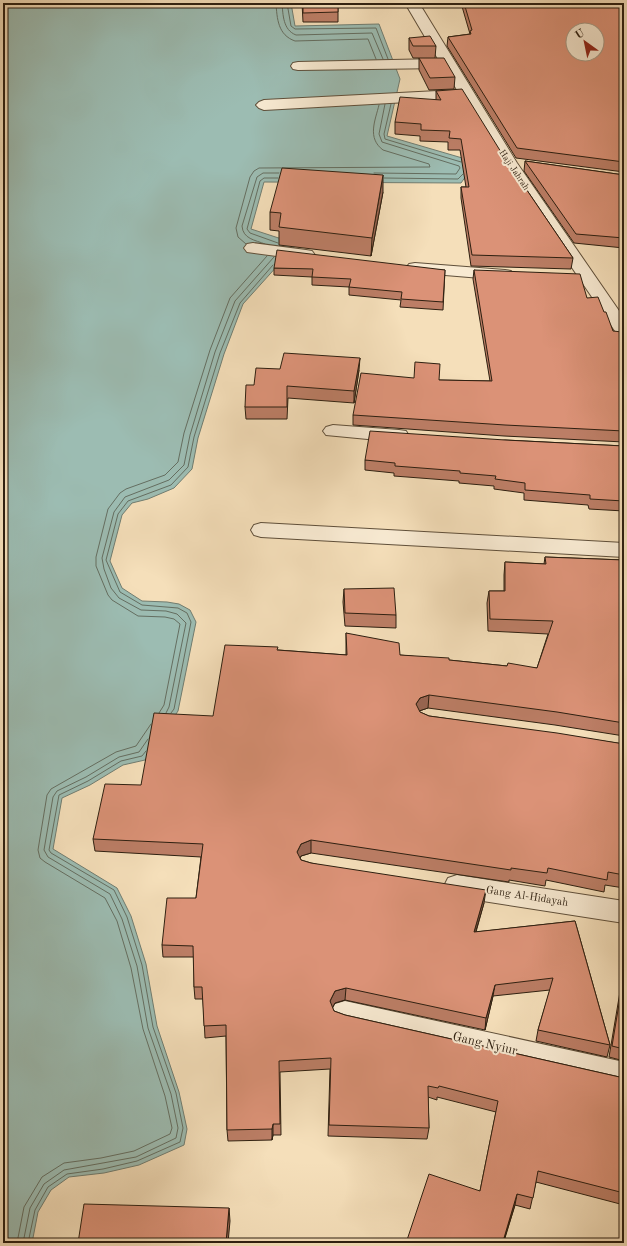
<svg xmlns="http://www.w3.org/2000/svg" width="627" height="1246" font-family="'Old Standard TT',serif">
	<style>
		.water { fill: #9cbcb2; stroke: #707d71 }
		.lines { fill: none; stroke-linecap: round; stroke-linejoin: round }
		.shore { stroke: #646e61; stroke-width: 1 }
		.street-casing { stroke: #5f4f3a; stroke-width: 2 }
		.street { fill: #f8ead2; fill-rule: evenodd }
		.wall { fill: #bc7e66; stroke: #2d1f10 }
		.shaded-wall { fill: #996653; stroke: #2d1f10 }
		.building { fill: #db9277; stroke: #2d1f10; fill-rule: evenodd }
		.labels { text-anchor: middle; dominant-baseline: central; stroke-width: 4; stroke-linejoin: round; paint-order: stroke }
		.far-street-label { font-size: 9px; fill: #2d1f10; stroke: #f8ead2 }
		.street-label { font-size: 11px; fill: #2d1f10; stroke: #f8ead2 }
		.near-street-label { font-size: 13px; fill: #2d1f10; stroke: #f8ead2 }
	</style>
	<rect width="100%" height="100%" fill="#f5dfba"/>
	<filter id="stains"><feTurbulence type="fractalNoise" baseFrequency=".005" numOctaves="4"/><feColorMatrix values="0 0 0 0 .2 0 0 0 0 .09 0 0 0 0 .02 0 0 0 .5 -.17"/></filter>
	<radialGradient id="worn" r=".72"><stop offset=".6" stop-color="#630" stop-opacity="0"/><stop offset="1" stop-color="#630" stop-opacity=".3"/></radialGradient>
	<path class="water" d="M 3,3 L 291,3 L 295,26 L 379,24 L 400,79 L 387,136 L 476,162 L 461,183 L 264,182 L 251,229 L 297,244 L 243,304 L 224,354 L 198,438 L 192,469 L 174,488 L 148,499 L 132,503 L 122,515 L 110,561 L 122,588 L 142,601 L 167,602 L 179,604 L 190,610 L 196,622 L 178,711 L 145,760 L 123,765 L 90,785 L 62,798 L 53,849 L 117,888 L 131,916 L 146,964 L 157,1026 L 179,1092 L 187,1129 L 184,1145 L 139,1165 L 104,1173 L 69,1177 L 51,1190 L 38,1212 L 32,1243 L 3,1243 Z"/>
	<g class="lines">
		<path class="shore" d="M 276,3 C 277,19 278,35 295,41 L 368,39 L 376,59
			M 282,3 C 283,15 283,30 296,35 L 372,33 L 383,59
			M 287,3 L 291,26 L 295,29 L 376,28 L 388,59
			M 391,104 L 384,134 L 385,139 L 461,162
			M 374,173 L 456,174 L 460,168 L 459,166 L 382,142 L 379,134 L 385,104
			M 278,178 L 264,178 L 260,181 L 247,229 L 250,233 L 278,243
			M 384,178 L 458,179 L 463,174
			M 246,244 L 238,237 L 236,228 L 250,177 L 254,171 L 259,168 L 430,167 L 429,164 L 383,150 C 367,138 375,121 379,105
			M 265,244 C 255,240 243,239 242,226 L 257,177 L 263,173 L 279,173
			M 159,713 L 164,705 L 180,624 L 174,619 L 165,617 L 138,616 L 112,600 L 108,595 L 96,566 L 96,557 L 108,509 L 120,493 L 126,489 L 165,475 L 178,462 L 184,433 L 210,350 L 230,298 L 267,256
			M 166,713 L 169,707 L 186,623 L 177,614 L 166,611 L 141,610 L 119,598 L 111,588 L 104,569 L 102,558 L 114,512 L 125,497 L 169,480 L 184,465 L 190,435 L 215,352 L 235,301 L 274,257
			M 171,713 L 174,709 L 191,622 L 187,613 L 178,608 L 142,605 L 120,592 L 106,560 L 118,514 L 128,501 L 171,485 L 188,467 L 194,437 L 220,353 L 240,303 L 273,265
			M 17,1243 L 24,1207 L 42,1177 L 64,1163 L 101,1158 L 134,1151 L 170,1134 L 172,1128 L 165,1096 L 143,1029 L 131,968 L 117,921 L 105,898 L 45,862 L 40,858 L 38,850 L 47,795 L 51,789 L 116,752 L 136,746 L 151,724
			M 23,1243 L 30,1208 L 44,1184 L 64,1170 L 136,1157 L 176,1138 L 178,1128 L 171,1094 L 148,1028 L 137,966 L 122,919 L 110,894 L 48,857 L 44,850 L 53,797 L 57,791 L 86,777 L 119,757 L 139,752 L 148,739
			M 28,1243 L 35,1210 L 48,1187 L 67,1174 L 103,1169 L 137,1161 L 180,1142 L 183,1128 L 176,1093 L 153,1027 L 142,965 L 127,917 L 114,890 L 51,853 L 49,850 L 59,795 L 88,781 L 121,761 L 142,756 L 146,751"/>
		<g class="street-casing">
			<path id="street" d="M 405,3 L 419,3 L 517,163 L 624,318 L 624,337 L 618,335 L 615,331 L 501,163 L 462,99 L 264,110 L 259,108 L 256,105 L 259,102 L 264,100 L 457,90 L 444,68 L 298,70 L 293,69 L 291,66 L 293,63 L 298,62 L 438,59 Z
				M 253,243 L 306,250 L 312,251 L 315,255 L 312,259 L 306,260 L 247,252 L 244,248 L 247,244 Z
				M 415,263 L 505,270 L 511,271 L 514,275 L 511,279 L 505,280 L 409,272 L 406,268 L 409,264 Z
				M 333,425 L 399,430 L 406,431 L 409,436 L 406,441 L 399,442 L 326,435 L 323,431 L 326,427 Z
				M 261,523 L 624,543 L 624,557 L 261,537 L 254,535 L 251,530 L 254,525 Z
				M 457,875 L 624,901 L 624,923 L 457,897 L 448,894 L 444,886 L 448,878 Z
				M 345,1001 L 624,1062 L 624,1088 L 345,1025 L 335,1022 L 331,1013 L 335,1004 Z"/>
		</g>
		<use href="#street" class="street"/>
	</g>
	<path class="wall" d="M 302,3 L 338,3 L 338,22 L 303,22 Z
		M 461,3 L 624,3 L 624,172 L 516,158 L 447,46 L 448,37 L 470,34 Z
		M 409,38 L 436,46 L 435,58 L 455,77 L 454,89 L 429,90 L 419,70 L 419,58 L 413,58 L 409,50 Z
		M 436,91 L 501,152 L 573,258 L 571,269 L 471,266 L 461,198 L 461,187 L 466,187 L 460,150 L 448,150 L 448,142 L 420,141 L 420,136 L 395,134 L 395,122 L 436,100 Z
		M 525,161 L 624,175 L 624,248 L 574,243 L 524,171 Z
		M 383,192 L 371,256 L 279,245 L 279,231 L 270,230 L 270,212 Z
		M 274,268 L 445,270 L 443,310 L 400,307 L 401,300 L 349,295 L 349,287 L 312,285 L 312,277 L 274,275 Z
		M 474,270 L 587,298 L 604,312 L 613,331 L 624,344 L 624,442 L 504,436 L 353,425 L 353,415 L 439,380 L 490,381 L 473,279 Z
		M 359,370 L 354,403 L 288,398 L 287,419 L 246,419 L 245,407 L 254,385 Z
		M 505,440 L 624,446 L 624,511 L 589,509 L 588,505 L 524,500 L 524,493 L 494,489 L 494,486 L 459,483 L 459,481 L 394,476 L 394,473 L 365,470 L 365,460 Z
		M 545,557 L 624,560 L 624,736 L 555,725 L 428,708 L 419,711 L 420,712 L 429,716 L 624,744 L 624,888 L 605,885 L 604,892 L 546,880 L 545,886 L 509,880 L 509,882 L 311,853 L 301,856 L 300,858 L 301,860 L 311,863 L 484,903 L 476,932 L 575,921 L 610,1045 L 607,1057 L 536,1041 L 538,1030 L 550,990 L 493,996 L 485,1030 L 345,1000 L 335,1003 L 332,1007 L 334,1011 L 345,1015 L 624,1078 L 624,1205 L 536,1182 L 530,1209 L 515,1205 L 505,1238 L 406,1243 L 480,1191 L 496,1112 L 437,1097 L 437,1100 L 428,1097 L 429,1128 L 427,1139 L 328,1136 L 330,1069 L 280,1072 L 281,1135 L 273,1135 L 272,1140 L 228,1141 L 227,1130 L 226,1036 L 205,1038 L 203,999 L 195,999 L 194,987 L 194,957 L 163,957 L 162,945 L 196,898 L 201,857 L 95,851 L 93,839 L 141,785 L 213,716 L 278,650 L 346,655 L 346,633 L 400,655 L 507,666 L 537,668 L 548,634 L 488,631 L 487,603 L 489,591 L 504,591 L 504,575 L 505,562 L 544,564 Z
		M 344,589 L 396,615 L 396,628 L 345,626 L 343,602 Z
		M 624,969 L 624,1061 L 609,1057 L 623,974 Z"/>
	<path class="shaded-wall" d="M 383,175 L 383,192 L 371,256 L 372,238 Z
		M 360,358 L 359,370 L 354,403 L 354,391 Z
		M 429,695 L 428,708 L 419,711 L 415,717 L 416,704 L 420,698 Z
		M 311,840 L 311,853 L 301,856 L 297,865 L 297,852 L 301,844 Z
		M 486,890 L 484,903 L 472,944 L 474,932 Z
		M 495,985 L 493,996 L 485,1030 L 486,1018 Z
		M 346,988 L 345,1000 L 335,1003 L 330,1012 L 330,1001 L 335,991 Z
		M 273,1124 L 273,1135 L 272,1140 L 272,1129 Z
		M 517,1194 L 515,1205 L 503,1243 Z
		M 229,1208 L 230,1221 L 228,1243 L 226,1243 Z"/>
	<path class="building" d="M 303,3 L 338,3 L 338,12 L 303,13 Z
		M 464,3 L 624,3 L 624,162 L 517,148 L 448,37 L 471,34 L 470,31 L 472,30 ZM 573,30 L 597,30 L 597,54 L 573,54 Z
		M 430,36 L 436,46 L 413,46 L 409,38 Z
		M 419,58 L 444,58 L 455,77 L 430,78 Z
		M 462,89 L 501,152 L 573,258 L 472,255 L 461,187 L 469,187 L 461,139 L 449,138 L 450,131 L 421,130 L 421,124 L 395,122 L 400,97 L 441,100 L 436,91 Z
		M 525,161 L 624,175 L 624,238 L 576,234 Z
		M 282,168 L 383,175 L 372,238 L 279,227 L 281,213 L 270,212 Z
		M 277,250 L 445,270 L 443,302 L 401,299 L 402,292 L 349,287 L 351,279 L 312,277 L 313,269 L 274,268 Z
		M 474,270 L 580,274 L 587,298 L 598,297 L 604,312 L 606,312 L 613,331 L 622,332 L 624,344 L 624,431 L 505,425 L 353,415 L 361,373 L 414,378 L 415,362 L 440,364 L 439,380 L 492,381 Z
		M 284,353 L 360,358 L 354,391 L 287,386 L 287,407 L 245,407 L 246,385 L 254,385 L 256,368 L 280,369 Z
		M 370,431 L 505,440 L 624,446 L 624,501 L 590,499 L 590,495 L 525,490 L 525,483 L 495,479 L 496,476 L 460,473 L 460,471 L 395,466 L 395,463 L 365,460 Z
		M 545,557 L 624,560 L 624,723 L 557,712 L 429,695 L 420,698 L 416,704 L 420,712 L 429,716 L 557,733 L 624,744 L 624,875 L 608,872 L 607,880 L 548,868 L 547,873 L 511,868 L 511,870 L 311,840 L 301,844 L 297,852 L 301,860 L 311,863 L 486,890 L 474,932 L 575,921 L 610,1045 L 538,1030 L 553,978 L 495,985 L 486,1018 L 346,988 L 335,991 L 330,1001 L 334,1011 L 345,1015 L 624,1078 L 624,1193 L 538,1171 L 533,1198 L 517,1194 L 504,1238 L 519,1243 L 406,1243 L 429,1174 L 480,1191 L 498,1101 L 439,1086 L 438,1088 L 428,1086 L 429,1128 L 329,1125 L 331,1058 L 279,1061 L 280,1124 L 273,1124 L 272,1129 L 227,1130 L 226,1025 L 204,1026 L 202,987 L 194,987 L 193,946 L 162,945 L 167,898 L 196,898 L 203,844 L 93,839 L 105,784 L 141,785 L 154,713 L 213,716 L 225,645 L 278,647 L 277,650 L 347,655 L 346,633 L 399,643 L 400,655 L 449,658 L 449,660 L 507,666 L 508,663 L 537,668 L 553,621 L 490,619 L 489,591 L 505,591 L 505,562 L 546,564 Z
		M 394,588 L 396,615 L 345,613 L 344,589 Z
		M 624,974 L 624,1049 L 612,1046 Z
		M 84,1204 L 229,1208 L 226,1243 L 78,1243 Z
		M 274,1241 L 298,1243 L 273,1243 Z"/>
	<g class="labels">
		<g class="far-street-label">
			<text transform="translate(514 170) rotate(56)">Haji Jahrah</text>
		</g>
		<g class="street-label">
			<text transform="translate(527 897) rotate(9)">Gang Al-Hidayah</text>
		</g>
		<g class="near-street-label">
			<text transform="translate(485 1044) rotate(13)">Gang Nyiur</text>
		</g>
	</g>
	<rect width="627" height="1246" fill="none" stroke="#f5dfba" stroke-width="16"/>
	<rect x="4" y="4" width="619" height="1238" fill="none" stroke="#2d1f10" stroke-width="2"/>
	<rect x="8" y="8" width="611" height="1230" fill="none" stroke="#2d1f10"/>
	<g transform="translate(585 42) rotate(327)"><circle r="19" fill="#f8ead2" stroke="#a79984"/>
	<path d="M0-3L7 15L0 10L-7 15Z" fill="#8f2418"/>
	<text y="-6" font-size="11" font-weight="bold" text-anchor="middle" fill="#2d1f10">U</text>
	</g>
	<rect width="100%" height="100%" filter="url(#stains)"/>
	<rect width="100%" height="100%" fill="url(#worn)"/>
</svg>
